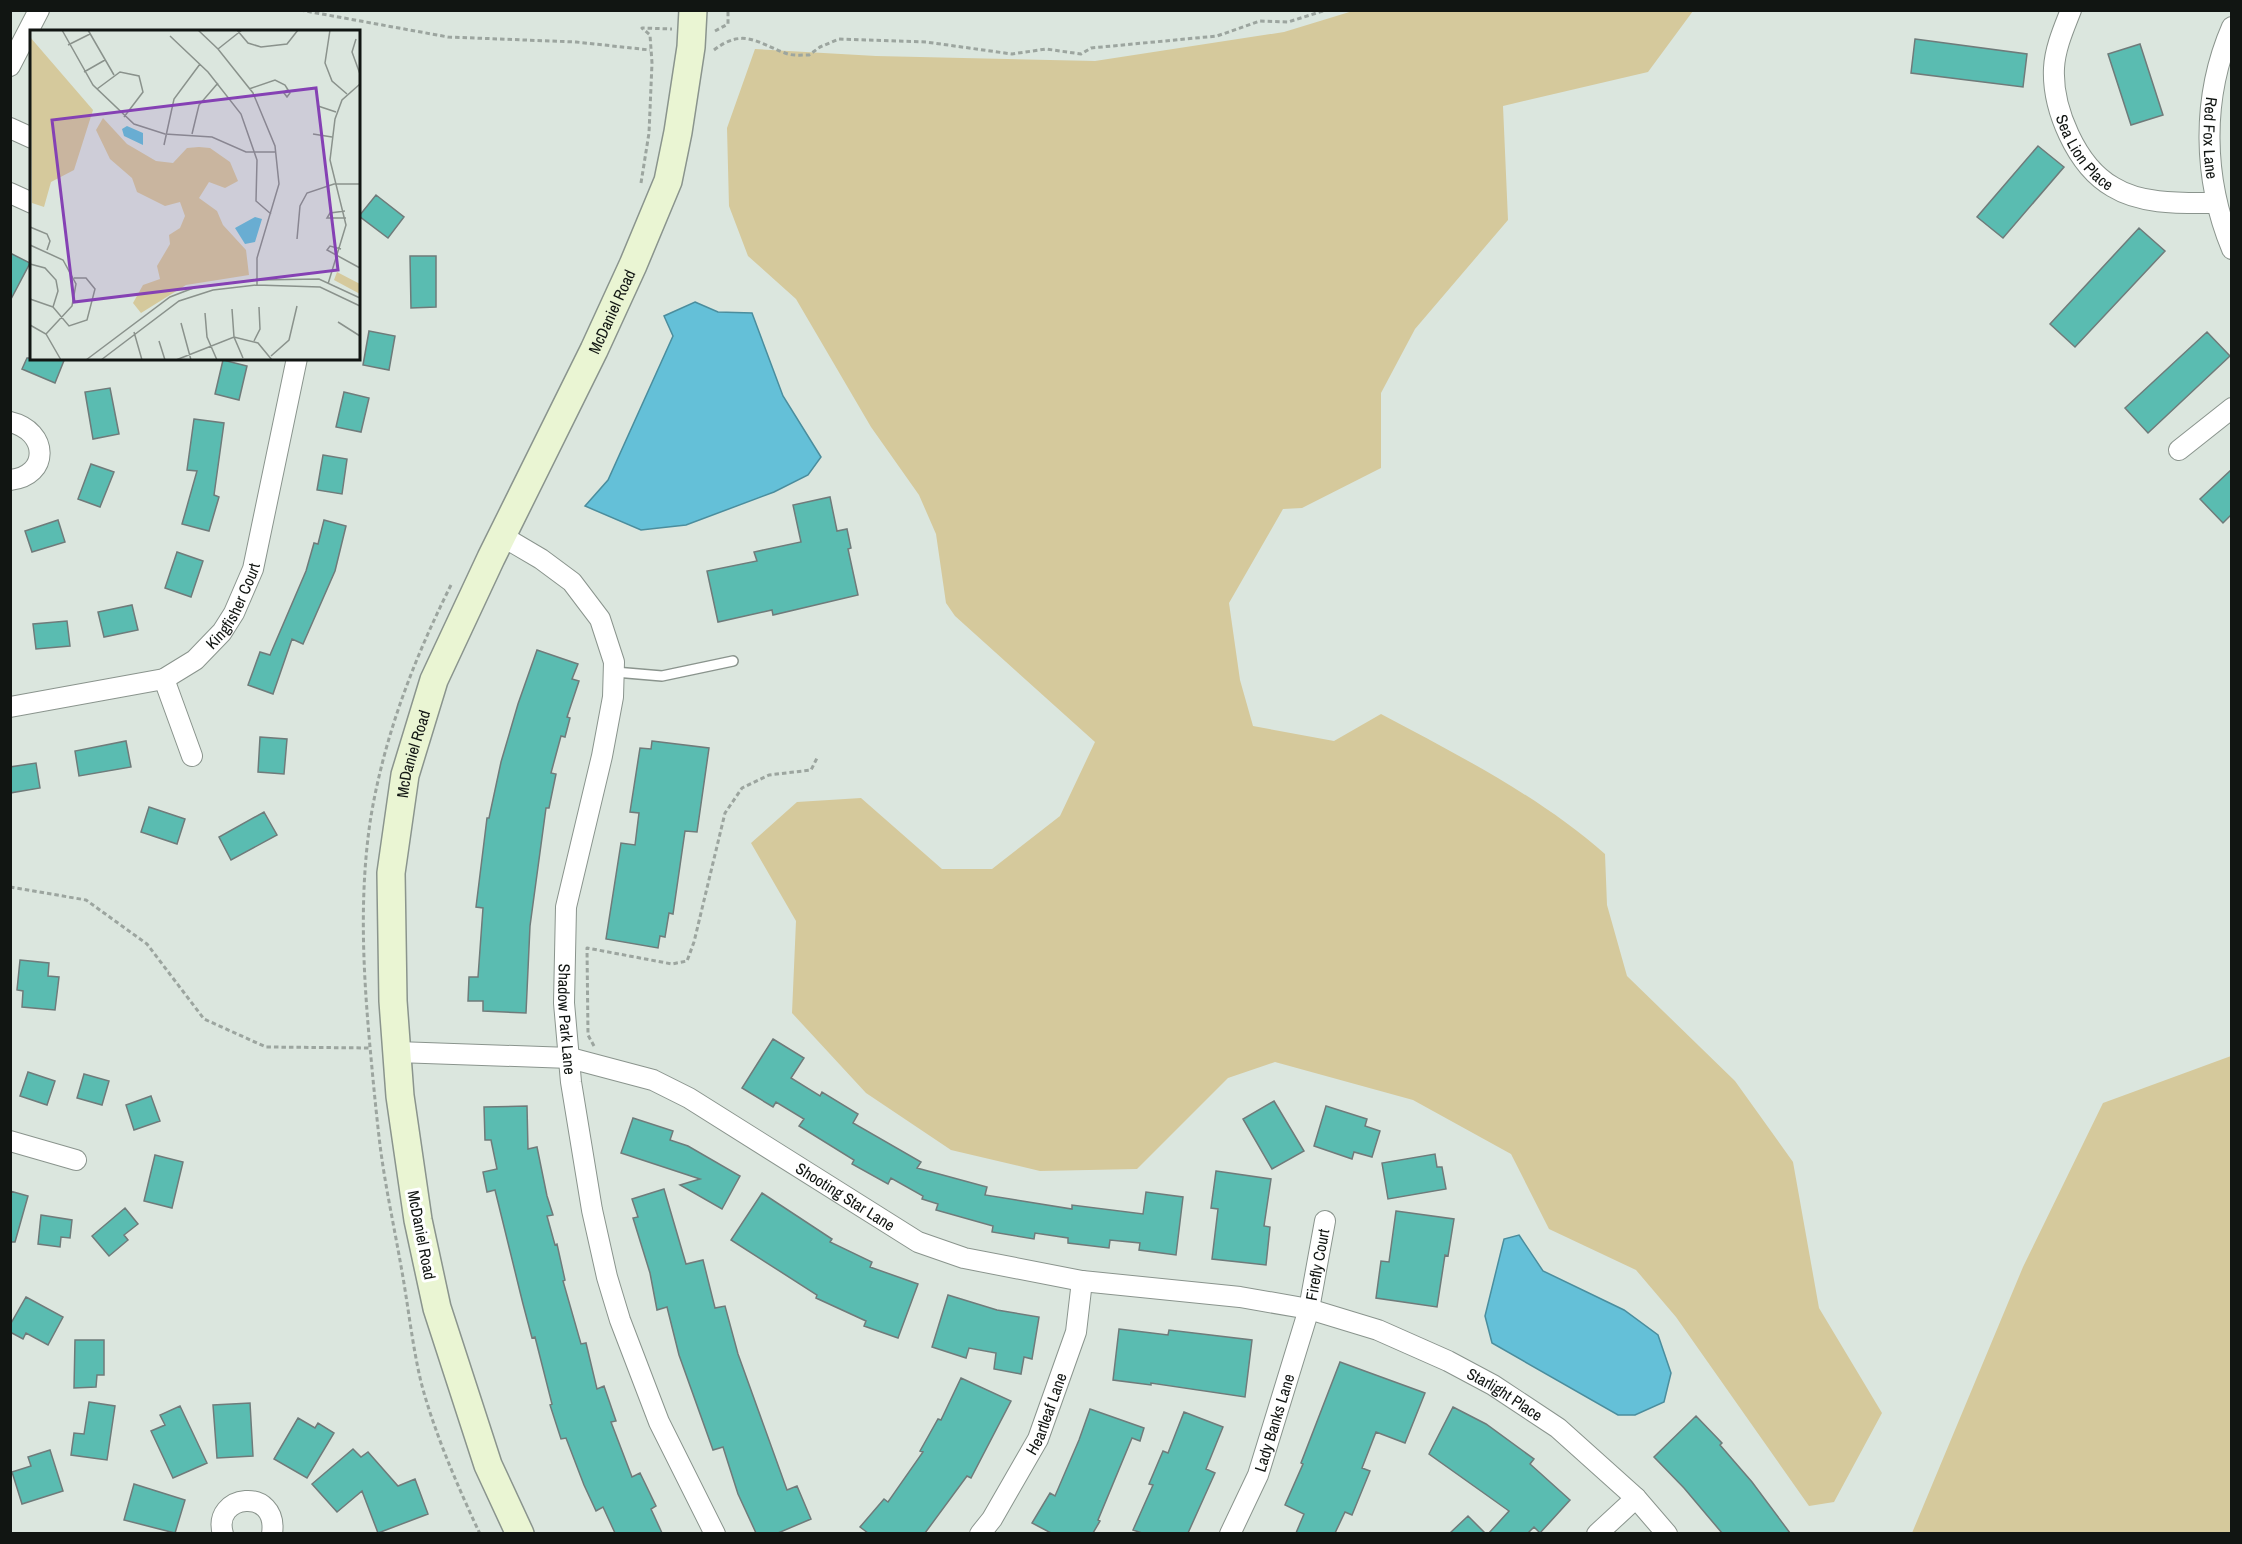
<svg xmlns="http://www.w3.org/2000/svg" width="2242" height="1544" font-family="'Archivo Narrow',sans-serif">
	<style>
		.green { fill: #d5c99c }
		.water { fill: #64c0d8; stroke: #4b8d9d; stroke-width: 1.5 }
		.building { fill: #5abcb1; stroke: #6f7b7a; stroke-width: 1.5 }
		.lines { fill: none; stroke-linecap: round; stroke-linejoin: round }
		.lane-casing { stroke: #8a948d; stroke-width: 12 }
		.street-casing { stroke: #8a948d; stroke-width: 22 }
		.secondary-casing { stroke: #8a948d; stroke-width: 30 }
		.path { stroke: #9ca59f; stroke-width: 3; stroke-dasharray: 4.5 3; stroke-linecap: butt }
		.lane { stroke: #fff; stroke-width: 9 }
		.street { stroke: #fff; stroke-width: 20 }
		.secondary { stroke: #eaf5d3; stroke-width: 27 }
		.labels { text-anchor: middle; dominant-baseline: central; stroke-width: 6; stroke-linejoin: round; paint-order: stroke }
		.street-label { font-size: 16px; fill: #111512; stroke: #fff }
		.inset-road { fill: none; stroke: #8a928c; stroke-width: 1.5 }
		.view { fill: #8541b4; fill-opacity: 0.15; stroke: #8541b4; stroke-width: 3 }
		.inset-edge { fill: none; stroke: #111512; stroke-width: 3 }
	</style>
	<rect width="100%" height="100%" fill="#dbe6de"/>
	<path class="green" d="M 1356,10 L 1693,11 L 1648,72 L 1503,106 L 1508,220 L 1415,329 L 1381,393 L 1381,468 L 1302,508 L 1283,509 L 1229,603 L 1240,680 L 1253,726 L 1334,741 L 1381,714 C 1458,755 1539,796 1605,854 L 1607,905 L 1627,976 L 1735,1081 L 1793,1162 L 1819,1308 L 1882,1413 L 1834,1502 L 1809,1506 L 1676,1317 L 1636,1270 L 1549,1229 L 1511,1154 L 1413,1100 L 1275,1062 L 1228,1078 L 1137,1169 L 1040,1171 L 951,1150 L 866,1093 L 792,1013 L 796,921 L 751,843 L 797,802 L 861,798 L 942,869 L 992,869 L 1060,816 L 1095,742 L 955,616 L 946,603 L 936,534 L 919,495 L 871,427 L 796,299 L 748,256 L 729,206 L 727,128 L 755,49 L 876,56 L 1095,61 L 1284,32 Z
		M 2231,1056 L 2231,1533 L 1912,1533 L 2023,1267 L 2103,1103 Z"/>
	<path class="water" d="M 695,302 L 718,312 L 752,313 L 783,396 L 821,457 L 808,475 L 774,492 L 686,525 L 641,530 L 585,506 L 608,480 L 673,336 L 664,316 Z
		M 1519,1235 L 1543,1271 L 1624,1310 L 1658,1335 L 1671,1373 L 1664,1402 L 1635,1415 L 1618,1415 L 1492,1343 L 1485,1316 L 1504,1239 Z"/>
	<path class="building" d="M 1915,39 L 2027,54 L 2023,87 L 1911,73 Z
		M 2140,44 L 2163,115 L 2131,125 L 2108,54 Z
		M 2038,146 L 2064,167 L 2003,238 L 1977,217 Z
		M 376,195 L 404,217 L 388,238 L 359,216 Z
		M 2139,228 L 2165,251 L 2075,347 L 2050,324 Z
		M 10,253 L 30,263 L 10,301 Z
		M 410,256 L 436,256 L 436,307 L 411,308 Z
		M 369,331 L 395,336 L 389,370 L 363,365 Z
		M 2207,332 L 2230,356 L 2148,433 L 2125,408 Z
		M 27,358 L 65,358 L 55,383 L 22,369 Z
		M 223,360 L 247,366 L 239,400 L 215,394 Z
		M 110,388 L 119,434 L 93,439 L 85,392 Z
		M 344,392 L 369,398 L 361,432 L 336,427 Z
		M 194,419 L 224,423 L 214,495 L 219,497 L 209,531 L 182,524 L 197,471 L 187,470 Z
		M 323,455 L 347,459 L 342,494 L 317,490 Z
		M 91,464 L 114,472 L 100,507 L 78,499 Z
		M 2232,469 L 2232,514 L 2223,523 L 2200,499 Z
		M 830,497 L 837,531 L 847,529 L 851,548 L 848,549 L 858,595 L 773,615 L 772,610 L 718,622 L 707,571 L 757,561 L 754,552 L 801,542 L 793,505 Z
		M 58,520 L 65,542 L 32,552 L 25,531 Z
		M 324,520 L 346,526 L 335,571 L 303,644 L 292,639 L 273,694 L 248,685 L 260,652 L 270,655 L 306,571 L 314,543 L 318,544 Z
		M 177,552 L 203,561 L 191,597 L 165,588 Z
		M 132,605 L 138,630 L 104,637 L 98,612 Z
		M 67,621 L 70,646 L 36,649 L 33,624 Z
		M 537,650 L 578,664 L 572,679 L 579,681 L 567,717 L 570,718 L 565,737 L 561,736 L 551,773 L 556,774 L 549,808 L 546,808 L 530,926 L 526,1013 L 483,1011 L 483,1001 L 468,1001 L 469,977 L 478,977 L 483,908 L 476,907 L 487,818 L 489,818 L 501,762 L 518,704 Z
		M 260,737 L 287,739 L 284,774 L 258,772 Z
		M 126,741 L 131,767 L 79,776 L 75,751 Z
		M 652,741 L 709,748 L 697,832 L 685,831 L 673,914 L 669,913 L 665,937 L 660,936 L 658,948 L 606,939 L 621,843 L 635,845 L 639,813 L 630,812 L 640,748 L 651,749 Z
		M 36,763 L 40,788 L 10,793 L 10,767 Z
		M 149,807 L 185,819 L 177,844 L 141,832 Z
		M 264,812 L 277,835 L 231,860 L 219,837 Z
		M 20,960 L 49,963 L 48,976 L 59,977 L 55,1010 L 22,1007 L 23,991 L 17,990 Z
		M 773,1039 L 804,1058 L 791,1078 L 820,1096 L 822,1092 L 858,1114 L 853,1123 L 921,1162 L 917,1168 L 987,1187 L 985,1195 L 1072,1209 L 1072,1205 L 1143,1214 L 1146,1192 L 1183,1197 L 1176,1255 L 1139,1250 L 1140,1243 L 1110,1240 L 1109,1248 L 1068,1243 L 1068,1238 L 1035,1233 L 1034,1239 L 992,1232 L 993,1226 L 936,1210 L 938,1204 L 922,1199 L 923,1196 L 891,1178 L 888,1184 L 852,1164 L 854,1160 L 799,1126 L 804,1119 L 776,1102 L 773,1107 L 742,1088 Z
		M 28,1072 L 55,1081 L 47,1105 L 20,1096 Z
		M 84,1074 L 109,1081 L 102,1105 L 77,1098 Z
		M 151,1096 L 160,1121 L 134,1130 L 126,1105 Z
		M 1274,1101 L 1304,1151 L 1272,1169 L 1243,1119 Z
		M 527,1106 L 528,1149 L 537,1147 L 547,1196 L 553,1215 L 547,1216 L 555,1245 L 557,1244 L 565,1280 L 563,1281 L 581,1344 L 586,1343 L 597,1389 L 604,1386 L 616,1421 L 611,1422 L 632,1477 L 640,1473 L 656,1506 L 651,1509 L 662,1533 L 615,1533 L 603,1507 L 596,1511 L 584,1485 L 566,1438 L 561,1439 L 550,1405 L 552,1404 L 535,1337 L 532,1338 L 523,1304 L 495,1190 L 487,1192 L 483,1172 L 497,1169 L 491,1140 L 485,1140 L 484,1107 Z
		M 1326,1106 L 1367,1119 L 1365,1126 L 1380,1131 L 1372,1157 L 1354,1152 L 1352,1159 L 1314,1146 Z
		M 633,1118 L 673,1131 L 670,1140 L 688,1146 L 740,1176 L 722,1209 L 680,1185 L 700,1179 L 621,1153 Z
		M 1435,1154 L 1437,1167 L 1442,1167 L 1446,1189 L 1388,1199 L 1382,1163 Z
		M 155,1155 L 183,1162 L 172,1208 L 144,1201 Z
		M 1216,1171 L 1271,1179 L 1264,1226 L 1270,1227 L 1266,1265 L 1212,1259 L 1218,1209 L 1211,1208 Z
		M 664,1189 L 686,1264 L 703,1260 L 715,1308 L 725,1306 L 738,1354 L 787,1490 L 797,1486 L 811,1519 L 778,1533 L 756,1533 L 738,1494 L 723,1447 L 713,1450 L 679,1355 L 667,1307 L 657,1310 L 650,1273 L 633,1218 L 638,1217 L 632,1199 Z
		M 10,1191 L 28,1196 L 15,1242 L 10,1242 Z
		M 762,1193 L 832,1239 L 830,1242 L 872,1262 L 870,1267 L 918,1284 L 898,1338 L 864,1326 L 866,1321 L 816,1298 L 817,1295 L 731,1240 Z
		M 125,1208 L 138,1224 L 124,1235 L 128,1240 L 109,1256 L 92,1236 Z
		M 1396,1211 L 1454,1219 L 1448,1256 L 1445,1255 L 1437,1307 L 1376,1298 L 1381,1261 L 1389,1262 Z
		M 41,1215 L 72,1220 L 70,1238 L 61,1237 L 60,1247 L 38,1244 Z
		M 948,1295 L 997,1310 L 1039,1317 L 1032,1359 L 1024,1357 L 1021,1374 L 994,1369 L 996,1353 L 969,1348 L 966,1358 L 932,1347 Z
		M 26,1297 L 63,1317 L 48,1345 L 26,1333 L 23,1339 L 10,1332 L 10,1325 Z
		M 1119,1329 L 1168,1335 L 1169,1330 L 1252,1340 L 1245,1397 L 1151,1383 L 1151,1385 L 1113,1380 Z
		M 75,1340 L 104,1340 L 104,1375 L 97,1375 L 96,1387 L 74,1388 Z
		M 1340,1362 L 1425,1393 L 1405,1443 L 1376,1432 L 1362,1468 L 1370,1471 L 1352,1515 L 1345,1512 L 1335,1533 L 1296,1533 L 1304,1514 L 1285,1505 L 1303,1464 L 1301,1463 Z
		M 961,1378 L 1011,1401 L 971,1478 L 967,1476 L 925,1533 L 868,1533 L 860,1527 L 884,1499 L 888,1502 L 923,1452 L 920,1451 L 938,1419 L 941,1420 Z
		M 89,1402 L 115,1406 L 107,1460 L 71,1455 L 74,1433 L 84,1434 Z
		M 250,1403 L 253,1456 L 217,1458 L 213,1405 Z
		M 180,1406 L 207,1463 L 173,1478 L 151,1431 L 165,1425 L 160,1415 Z
		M 1453,1407 L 1486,1424 L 1534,1459 L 1530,1464 L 1570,1500 L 1540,1533 L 1534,1527 L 1528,1533 L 1489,1533 L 1509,1511 L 1429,1454 Z
		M 1090,1409 L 1144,1428 L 1140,1441 L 1132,1438 L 1098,1520 L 1100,1521 L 1093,1533 L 1051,1533 L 1032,1523 L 1050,1493 L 1055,1496 L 1079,1440 Z
		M 1184,1412 L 1223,1427 L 1206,1469 L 1215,1473 L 1188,1533 L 1142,1533 L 1133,1530 L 1153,1485 L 1149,1484 L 1163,1451 L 1168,1453 Z
		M 1696,1416 L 1722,1443 L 1720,1445 L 1752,1482 L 1790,1533 L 1722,1533 L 1684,1488 L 1654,1457 Z
		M 298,1418 L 315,1428 L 318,1423 L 334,1433 L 307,1478 L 274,1459 Z
		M 353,1449 L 361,1457 L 368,1452 L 398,1486 L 415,1479 L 428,1514 L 378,1533 L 362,1491 L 337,1512 L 312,1484 Z
		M 50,1450 L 63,1491 L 22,1504 L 12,1472 L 31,1466 L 28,1457 Z
		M 134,1484 L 185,1500 L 175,1533 L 124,1520 Z
		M 1468,1516 L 1485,1533 L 1450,1533 Z"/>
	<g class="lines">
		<g class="lane-casing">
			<path id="lane" d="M 615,672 L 662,676 L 733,661"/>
		</g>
		<g class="street-casing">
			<g id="street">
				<path id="s1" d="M 2071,10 C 2064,28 2055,48 2054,68 C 2052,108 2076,166 2113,187 C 2142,205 2183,203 2216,203"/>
				<path id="s2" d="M 2232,27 C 2201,98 2203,179 2232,249"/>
				<path d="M 10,66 L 39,10"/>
				<path d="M 10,128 L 32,138"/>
				<path d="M 10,193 L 32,203"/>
				<path d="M 10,422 C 49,431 50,476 10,480"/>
				<path d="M 2179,450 L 2232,408"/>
				<path id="s3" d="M 502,536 L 541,559 L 572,582 L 600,619 L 614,662 L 613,697 L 602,756 L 566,907 L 564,1003 L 571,1082 L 592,1210 L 607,1277 L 620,1320 L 659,1422 L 715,1534"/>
				<path d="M 164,679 L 192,756"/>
				<path id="s4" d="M 10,707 L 164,679 L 195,660 L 222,632 L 234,613 L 253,569 L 297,358"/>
				<path id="s5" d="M 397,1052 L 570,1058 L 653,1080 L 689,1098 L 918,1242 L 964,1258 L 1082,1281 L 1240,1297 L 1309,1309 L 1378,1330 L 1448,1361 L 1493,1385 L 1558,1428 L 1636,1498 L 1667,1534"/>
				<path d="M 10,1141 L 76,1160"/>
				<path d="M 223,1534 C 211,1494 279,1486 272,1534"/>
				<path id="s6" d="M 980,1534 L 992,1519 L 1038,1439 L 1076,1332 L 1082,1281"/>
				<path id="s7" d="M 1230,1534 L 1258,1475 L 1309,1309 L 1325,1221"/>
				<path d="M 1597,1534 L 1636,1498"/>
			</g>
		</g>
		<g class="secondary-casing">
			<g id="secondary">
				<path id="s8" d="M 520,1534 L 488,1465 L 437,1308 L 418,1220 L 400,1096 L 393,1001 L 391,873 L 405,775 L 434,680 L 491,558 L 594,350 L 633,265 L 668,181 L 678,132 L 691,47 L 693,10"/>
			</g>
		</g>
		<path class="path" d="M 300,10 L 448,37 L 576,42 L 650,50
			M 715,31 L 728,24 L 728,10
			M 714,50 C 743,28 756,42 785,53 C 792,56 801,55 809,55 L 820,47 L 839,39 L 926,42 L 1012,54 L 1046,49 L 1081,54 L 1091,48 L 1217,36 L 1260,21 L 1288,22 L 1326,10
			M 641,183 L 649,133 L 652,63 L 650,35 L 642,28 L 672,29
			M 451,585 C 414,659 385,734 371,816 C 359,893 363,970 370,1047 C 373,1079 376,1112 380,1145 C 385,1185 394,1226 401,1266 C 408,1304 412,1344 421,1382 C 434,1432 458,1487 480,1534
			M 10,887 L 86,900 L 147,944 L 204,1019 L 266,1047 L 370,1048
			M 594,1046 L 588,1035 L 587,948 L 672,964 L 687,961 L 694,942 L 725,813 L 742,788 L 769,775 L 811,770 L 818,756"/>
		<use href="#lane" class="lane"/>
		<use href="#street" class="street"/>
		<use href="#secondary" class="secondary"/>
	</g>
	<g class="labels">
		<g class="street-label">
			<text stroke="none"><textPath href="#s2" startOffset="114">Red Fox Lane</textPath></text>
			<text stroke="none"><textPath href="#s1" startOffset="153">Sea Lion Place</textPath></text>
			<text stroke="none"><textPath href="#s8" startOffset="1287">McDaniel Road</textPath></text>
			<text stroke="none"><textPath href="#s4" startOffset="260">Kingfisher Court</textPath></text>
			<text stroke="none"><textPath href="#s8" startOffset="801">McDaniel Road</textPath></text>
			<text stroke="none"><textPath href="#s3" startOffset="538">Shadow Park Lane</textPath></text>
			<text stroke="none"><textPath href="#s5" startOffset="484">Shooting Star Lane</textPath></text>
			<text transform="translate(422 1235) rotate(79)">McDaniel Road</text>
			<text stroke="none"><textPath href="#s7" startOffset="284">Firefly Court</textPath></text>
			<text stroke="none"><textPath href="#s5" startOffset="1182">Starlight Place</textPath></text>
			<text stroke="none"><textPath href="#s6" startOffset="138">Heartleaf Lane</textPath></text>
			<text stroke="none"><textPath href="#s7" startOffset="120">Lady Banks Lane</textPath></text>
		</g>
	</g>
	<g transform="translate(30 30)">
		<rect width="330" height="330" fill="#dbe6de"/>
		<path d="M 0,7 L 63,80 L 44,140 L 21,152 L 14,177 L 2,173 ZM 73,88 L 97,114 L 126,131 L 143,133 L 157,118 L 169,117 L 180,118 L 200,132 L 208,151 L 195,158 L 179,152 L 169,168 L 187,181 L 193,195 L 216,220 L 219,245 L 156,255 L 111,283 L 103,273 L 113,255 L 130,249 L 127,236 L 140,214 L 139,205 L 150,198 L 155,186 L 150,172 L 135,176 L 107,162 L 102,148 L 80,129 L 66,100 ZM 307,242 L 330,254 L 330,264 L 304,250 Z" fill="#d5c99c"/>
		<path d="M 97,96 L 113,103 L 113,115 L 94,106 L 92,99 ZM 225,187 L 232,189 L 225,212 L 215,214 L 205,198 Z" fill="#64c0d8"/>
		<path class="inset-road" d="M 32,0 L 63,55 L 104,94 L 135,104 L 182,107 L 216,122 L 246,122M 58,0 L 84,45M 168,0 L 188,19 L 223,63 L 245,116 L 249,154 L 227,228 L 227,255 L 290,257 L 330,276M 207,0 L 218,13 L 231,17 L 257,14 L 268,0M 300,0 L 295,33 L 302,51 L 317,64M 140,6 L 178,42 L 211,84 L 227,130 L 226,171 L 241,184M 326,9 L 322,22 L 330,44M 38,15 L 60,4M 188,19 L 212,0M 54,42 L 75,30M 67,59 L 90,42 L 109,46 L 113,62 L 94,87M 219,59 L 245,50 L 255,55 L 260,63 L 257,67 L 254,63 L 257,60M 288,76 L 306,82M 162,104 L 169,75 L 188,53M 283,104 L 302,107M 134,115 L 144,69 L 170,34M 315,181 L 300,183 L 297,188 L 316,188M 0,197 L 17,204 L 20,211 L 17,220M 267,209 L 270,176 L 277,163 L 304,154 L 330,154M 0,215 L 33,230 L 46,254 L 42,276 L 16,304M 311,219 L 300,216 L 297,220 L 330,238M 0,234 L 15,238 L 26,250 L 28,261 L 23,277M 227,250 L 289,249 L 330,268M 298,254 L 316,195 L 300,130 L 305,89 L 312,70 L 330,54M 0,269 L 23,277M 23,277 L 39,296 L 57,290 L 65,259 L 56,248 L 44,248M 202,279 L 204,307 L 213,328M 175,283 L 177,307 L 187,330M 308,292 L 330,306M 151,293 L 161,330M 0,295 L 16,304 L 31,330M 104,302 L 112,330M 129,311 L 135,330M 224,311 L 230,299 L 229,277M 241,326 L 259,310 L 267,276M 56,330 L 140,267 L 166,257 L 227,250M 71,330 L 149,271 L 183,260 L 227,255M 146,330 L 204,307 L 228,313 L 242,330"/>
		<path class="view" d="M 286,58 L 308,240 L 44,272 L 22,90 Z"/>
		<rect width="330" height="330" class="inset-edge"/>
	</g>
	<rect width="2242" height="1544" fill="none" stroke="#111512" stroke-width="24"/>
</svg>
